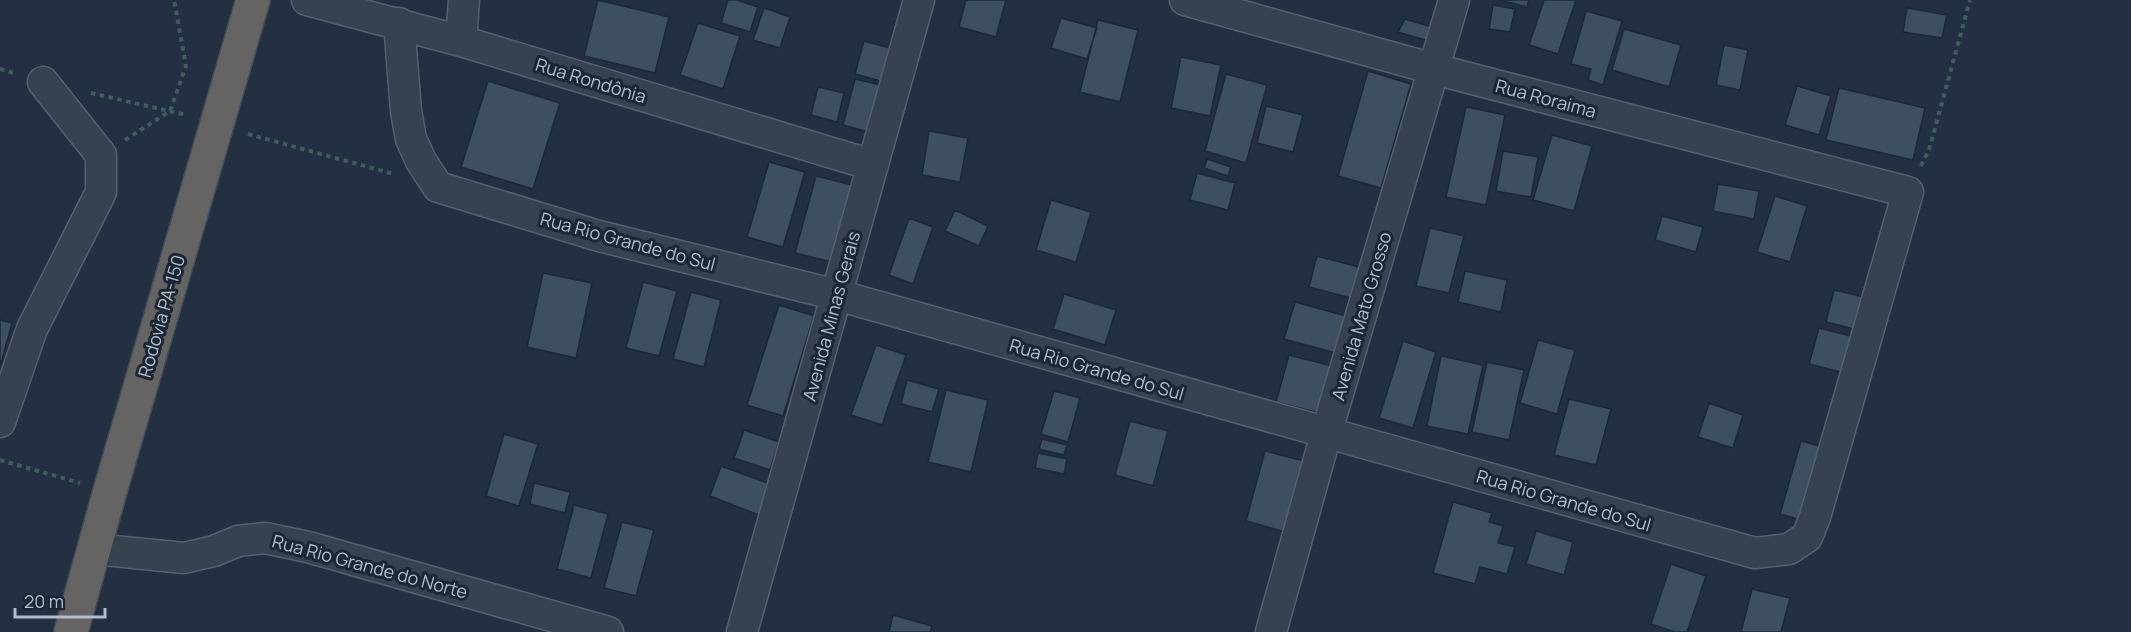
<svg xmlns="http://www.w3.org/2000/svg" width="2131" height="632" font-family="Manrope,sans-serif">
	<style>
		.building { fill: #3e4f60; stroke: #1d2937; stroke-width: 1.5 }
		.lines { fill: none; stroke-linecap: round; stroke-linejoin: round }
		.minor-casing { stroke: #54606e; stroke-width: 33 }
		.trunk-casing { stroke: #414d5b; stroke-width: 36 }
		.path { stroke: #425c5e; stroke-width: 4; stroke-dasharray: 4.5 4.5; stroke-linecap: butt }
		.minor { stroke: #364250; stroke-width: 30 }
		.trunk { stroke: #666462; stroke-width: 33 }
		.labels { text-anchor: middle; dominant-baseline: central; stroke-width: 6; stroke-linejoin: round; paint-order: stroke }
		.street-label { font-size: 18px; fill: #b3bdcb; stroke: #1b2735 }
	</style>
	<rect width="100%" height="100%" fill="#223041"/>
	<path class="building" d="M 598,0 L 669,17 L 655,73 L 584,56 Z
		M 728,0 L 737,0 L 758,7 L 750,32 L 721,23 Z
		M 966,0 L 1006,0 L 996,37 L 959,27 Z
		M 1500,0 L 1529,0 L 1527,7 Z
		M 1544,0 L 1576,0 L 1558,54 L 1529,45 Z
		M 1493,5 L 1515,9 L 1510,32 L 1489,29 Z
		M 764,8 L 790,17 L 780,48 L 753,40 Z
		M 1907,8 L 1947,15 L 1942,38 L 1903,32 Z
		M 1586,11 L 1622,21 L 1603,85 L 1588,80 L 1591,69 L 1571,64 Z
		M 1061,18 L 1097,28 L 1087,59 L 1051,48 Z
		M 1405,19 L 1432,27 L 1428,41 L 1398,32 Z
		M 1098,20 L 1138,30 L 1120,102 L 1080,92 Z
		M 698,23 L 740,36 L 723,89 L 680,75 Z
		M 1624,29 L 1681,45 L 1669,87 L 1612,70 Z
		M 864,41 L 897,50 L 888,83 L 855,74 Z
		M 1724,45 L 1748,50 L 1740,90 L 1716,85 Z
		M 1181,57 L 1221,65 L 1210,116 L 1171,108 Z
		M 1368,71 L 1411,84 L 1381,188 L 1338,176 Z
		M 1226,74 L 1267,85 L 1246,163 L 1205,151 Z
		M 855,79 L 881,85 L 869,132 L 843,125 Z
		M 488,81 L 560,103 L 533,189 L 461,167 Z
		M 1797,86 L 1831,96 L 1819,135 L 1785,125 Z
		M 818,87 L 844,93 L 837,122 L 811,115 Z
		M 1839,88 L 1925,108 L 1913,160 L 1826,140 Z
		M 1266,106 L 1303,115 L 1293,152 L 1257,143 Z
		M 1466,107 L 1505,115 L 1486,205 L 1446,197 Z
		M 929,131 L 968,138 L 960,182 L 922,175 Z
		M 1552,135 L 1592,146 L 1574,211 L 1533,200 Z
		M 1503,151 L 1538,157 L 1531,197 L 1496,191 Z
		M 1207,159 L 1231,167 L 1228,176 L 1204,168 Z
		M 769,162 L 805,172 L 783,247 L 747,237 Z
		M 1197,173 L 1235,183 L 1228,210 L 1190,200 Z
		M 816,176 L 852,185 L 832,262 L 795,253 Z
		M 1718,184 L 1759,191 L 1754,219 L 1713,211 Z
		M 1775,196 L 1807,206 L 1790,262 L 1757,252 Z
		M 1051,200 L 1091,212 L 1076,262 L 1036,250 Z
		M 955,210 L 988,226 L 979,246 L 945,231 Z
		M 1662,216 L 1703,227 L 1696,252 L 1655,240 Z
		M 909,218 L 933,227 L 913,284 L 889,275 Z
		M 1430,228 L 1464,236 L 1449,293 L 1416,286 Z
		M 1317,256 L 1359,267 L 1351,298 L 1309,287 Z
		M 1465,271 L 1507,280 L 1501,312 L 1458,302 Z
		M 543,273 L 592,283 L 576,358 L 527,347 Z
		M 643,282 L 677,291 L 659,356 L 626,348 Z
		M 1834,290 L 1873,299 L 1865,332 L 1826,322 Z
		M 691,292 L 721,300 L 704,367 L 673,359 Z
		M 1064,294 L 1116,310 L 1105,345 L 1053,329 Z
		M 1295,302 L 1346,316 L 1336,353 L 1284,339 Z
		M 779,305 L 814,316 L 783,416 L 747,405 Z
		M 0,320 L 12,323 L 0,367 Z
		M 1819,328 L 1866,340 L 1856,376 L 1809,364 Z
		M 1538,340 L 1575,350 L 1557,414 L 1520,403 Z
		M 1403,341 L 1436,352 L 1413,428 L 1379,418 Z
		M 876,345 L 906,355 L 882,425 L 851,415 Z
		M 1289,355 L 1332,366 L 1319,413 L 1276,402 Z
		M 1441,356 L 1483,365 L 1468,434 L 1427,426 Z
		M 1487,362 L 1524,370 L 1509,440 L 1472,432 Z
		M 907,380 L 939,389 L 932,412 L 901,404 Z
		M 946,390 L 988,400 L 971,472 L 928,462 Z
		M 1054,391 L 1080,398 L 1068,442 L 1041,434 Z
		M 1569,399 L 1611,409 L 1596,465 L 1554,455 Z
		M 1709,403 L 1743,415 L 1733,448 L 1698,437 Z
		M 1130,421 L 1168,431 L 1153,486 L 1115,475 Z
		M 744,430 L 779,442 L 770,470 L 734,458 Z
		M 504,434 L 538,444 L 519,506 L 486,496 Z
		M 1042,439 L 1067,445 L 1064,455 L 1039,449 Z
		M 1801,441 L 1831,449 L 1809,522 L 1780,514 Z
		M 1265,451 L 1308,462 L 1289,533 L 1246,521 Z
		M 1038,453 L 1067,459 L 1064,474 L 1035,468 Z
		M 721,466 L 776,486 L 764,517 L 710,496 Z
		M 534,483 L 570,492 L 565,513 L 530,504 Z
		M 1453,502 L 1492,513 L 1489,522 L 1503,526 L 1498,543 L 1515,547 L 1507,574 L 1480,567 L 1475,584 L 1433,573 Z
		M 574,505 L 608,514 L 591,578 L 557,569 Z
		M 622,522 L 654,530 L 636,596 L 604,588 Z
		M 1536,531 L 1573,542 L 1564,575 L 1526,564 Z
		M 1671,564 L 1706,576 L 1687,632 L 1675,632 L 1651,624 Z
		M 1752,589 L 1790,598 L 1781,632 L 1741,632 Z
		M 893,615 L 932,626 L 930,632 L 889,632 Z"/>
	<g class="lines">
		<g class="minor-casing">
			<path id="minor" d="M 307,0 L 461,41 L 872,165
				M 399,23 L 406,111 L 411,139 L 421,161 L 438,187 L 599,236 L 837,295 L 1755,553 L 1789,549 L 1807,537 L 1815,517 L 1908,192 L 1434,69 L 1185,0
				M 461,41 L 464,0
				M 0,422 L 32,329 L 101,192 L 101,155 L 43,82
				M 94,549 L 184,558 L 214,551 L 238,541 L 265,538 L 308,547 L 608,632
				M 742,632 L 919,0
				M 1271,632 L 1326,434 L 1454,0"/>
		</g>
		<g class="trunk-casing">
			<path id="trunk" d="M 71,632 L 110,491 L 253,0"/>
		</g>
		<path class="path" d="M 0,69 L 14,73
			M 91,93 L 186,115
			M 248,134 L 394,174
			M 125,140 L 170,111 L 186,66 L 174,0
			M 1921,166 L 1929,150 L 1970,0
			M 0,460 L 80,483"/>
		<use href="#minor" class="minor"/>
		<use href="#trunk" class="trunk"/>
	</g>
	<g class="labels">
		<g class="street-label">
			<text transform="translate(591 80) rotate(17)">Rua Rondônia</text>
			<text transform="translate(1546 98) rotate(15)">Rua Roraima</text>
			<text transform="translate(628 241) rotate(15)">Rua Rio Grande do Sul</text>
			<text transform="translate(161 316) rotate(-74)">Rodovia PA-150</text>
			<text transform="translate(831 316) rotate(-75)">Avenida Minas Gerais</text>
			<text transform="translate(1361 316) rotate(-74)">Avenida Mato Grosso</text>
			<text transform="translate(1097 369) rotate(16)">Rua Rio Grande do Sul</text>
			<text transform="translate(1564 500) rotate(16)">Rua Rio Grande do Sul</text>
			<text transform="translate(370 566) rotate(15)">Rua Rio Grande do Norte</text>
		</g>
	</g>
	<path d="M15 608v9h90v-9" fill="none" stroke="#b3bdcb" stroke-width="3"/>
	<text x="24" y="608" font-size="18" fill="#b3bdcb" stroke="#1b2735" stroke-width="4.5" paint-order="stroke">20 m</text>
</svg>
